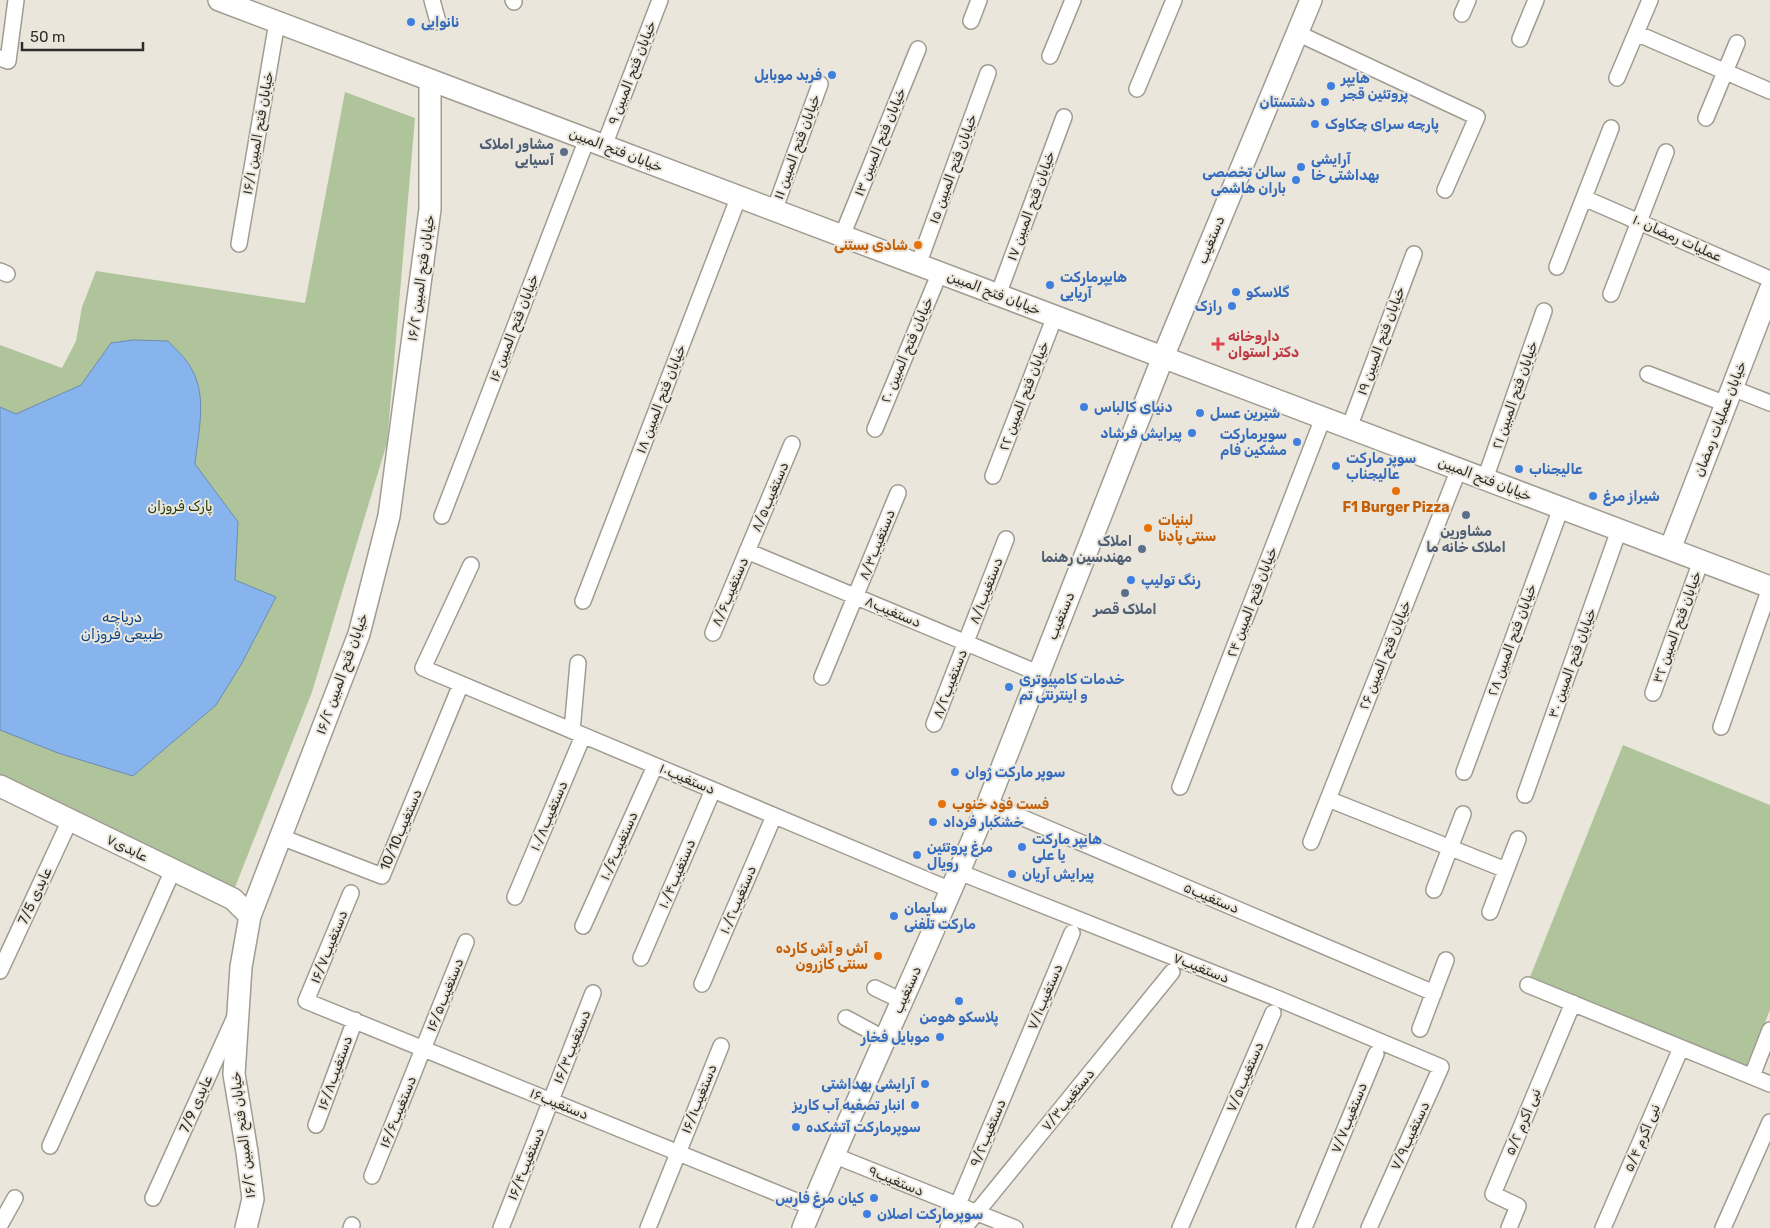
<svg xmlns="http://www.w3.org/2000/svg" width="1770" height="1228" font-family="Rubik,Cairo,sans-serif">
	<style>
		.green { fill: #afc49b }
		.water { fill: #88b4ee; stroke: #6d8bb3 }
		.lines { fill: none; stroke-linecap: round; stroke-linejoin: round }
		.street-casing { stroke: #a09c92; stroke-width: 18 }
		.secondary-casing { stroke: #a09c92; stroke-width: 24 }
		.street { stroke: #fff; stroke-width: 15 }
		.secondary { stroke: #fff; stroke-width: 21 }
		.shop-dot { fill: #3f7fe0; stroke: #eae6db; stroke-width: 2 }
		.service-dot { fill: #5c6f8a; stroke: #eae6db; stroke-width: 2 }
		.food-dot { fill: #e8710a; stroke: #eae6db; stroke-width: 2 }
		.health-dot { fill: #e0444e; stroke: #eae6db; stroke-width: 2 }
		.labels { text-anchor: middle; dominant-baseline: central; stroke-width: 4; stroke-linejoin: round; paint-order: stroke }
		.shop-label { font-size: 14px; font-weight: bold; fill: #366cbe; stroke: #eae6db; text-anchor: start }
		.street-label { font-size: 14px; fill: #2e2c28; stroke: #eae6db }
		.service-label { font-size: 14px; font-weight: bold; fill: #4e5e75; stroke: #eae6db; text-anchor: end }
		.food-label { font-size: 14px; font-weight: bold; fill: #c56008; stroke: #eae6db; text-anchor: end }
		.health-label { font-size: 14px; font-weight: bold; fill: #be3a42; stroke: #eae6db; text-anchor: start }
		.park-label { font-size: 14px; fill: #283c0c; stroke: #eae6db }
		.water-label { font-size: 15px; font-style: italic; fill: #0d478b; stroke: #eae6db }
	</style>
	<rect width="100%" height="100%" fill="#eae6db"/>
	<path class="green" d="M 345,92 L 415,118 L 387,443 L 312,692 L 232,895 L 0,779 L 0,345 L 62,368 L 76,341 L 82,307 L 96,271 L 305,303 Z
		M 1623,745 L 1770,805 L 1770,1010 L 1747,1067 L 1526,987 Z"/>
	<path class="water" d="M 133,340 L 168,341 C 176,350 186,358 191,368 C 208,396 198,433 195,464 L 238,522 L 235,580 L 276,597 L 242,663 L 216,705 L 133,776 L 58,753 L 0,730 L 0,407 L 16,414 L 81,385 L 111,343 Z"/>
	<g class="lines">
		<g class="street-casing">
			<path id="street" d="M 432,0 L 438,22
				M 513,0 L 514,2
				M 1462,14 L 1468,0
				M 971,21 L 979,0
				M 1297,33 L 1477,117 L 1445,190
				M 1636,33 L 1770,91
				M 1520,39 L 1536,0
				M 1050,56 L 1073,0
				M 0,58 L 8,61 L 16,0
				M 1617,78 L 1650,0
				M 1137,89 L 1174,0
				M 1706,118 L 1737,43
				M 604,146 L 660,0
				M 1584,198 L 1770,279
				M 774,211 L 820,84
				M 842,236 L 918,49
				M 239,244 L 277,22
				M 918,265 L 988,73
				M 1557,267 L 1611,128
				M 0,271 L 7,274
				M 1611,294 L 1666,152
				M 998,295 L 1064,117
				M 1648,374 L 1726,404
				M 1732,388 L 1770,403
				M 1349,428 L 1414,254
				M 875,429 L 940,272
				M 993,476 L 1055,316
				M 1485,479 L 1544,311
				M 442,516 L 587,139
				M 747,551 L 1038,673
				M 471,565 L 423,668 L 951,890
				M 583,601 L 739,196
				M 713,633 L 792,444
				M 822,677 L 898,493
				M 1653,693 L 1701,561
				M 934,724 L 1006,539
				M 1721,727 L 1770,588
				M 572,731 L 578,663
				M 1464,772 L 1561,508
				M 1180,787 L 1323,418
				M 1525,795 L 1619,530
				M 1328,799 L 1506,870
				M 988,803 L 1434,993
				M 281,837 L 382,876 L 461,684
				M 1311,842 L 1459,469
				M 959,872 L 1279,999 L 1441,1067 L 1369,1228
				M 1434,890 L 1463,814
				M 351,893 L 306,1001 L 811,1207
				M 515,897 L 583,736
				M 1490,912 L 1518,839
				M 583,926 L 655,766
				M 641,958 L 713,790
				M 0,971 L 70,820
				M 702,984 L 774,816
				M 1528,985 L 1770,1084
				M 875,988 L 902,1001
				M 846,1018 L 885,1039
				M 1420,1029 L 1446,960
				M 1752,1076 L 1770,1030
				M 316,1125 L 355,1020
				M 50,1146 L 173,870
				M 833,1155 L 1015,1228
				M 372,1176 L 466,942
				M 153,1198 L 234,1019
				M 0,1225 L 15,1198
				M 351,1228 L 352,1225
				M 501,1228 L 593,993
				M 648,1228 L 721,1046
				M 948,1228 L 1072,933
				M 964,1228 L 1172,972
				M 1180,1228 L 1273,1013
				M 1304,1228 L 1376,1054
				M 1509,1228 L 1518,1206 L 1493,1194 L 1573,1003
				M 1603,1228 L 1681,1048
				M 1723,1228 L 1770,1122"/>
		</g>
		<g class="secondary-casing">
			<path id="secondary" d="M 219,0 L 1770,587
				M 1670,549 L 1770,290
				M 0,786 L 233,899 L 250,916
				M 246,1228 L 253,1199 L 247,1152 L 234,1074 L 241,967 L 250,916 L 359,634 L 389,516 L 430,209 L 430,80
				M 803,1228 C 862,1085 929,946 988,803 L 1163,357 L 1311,0"/>
		</g>
		<use href="#street" class="street"/>
		<use href="#secondary" class="secondary"/>
	</g>
	<g class="shop-dot">
		<circle cx="411" cy="22" r="5"/>
		<circle cx="832" cy="75" r="5"/>
		<circle cx="1331" cy="86" r="5"/>
		<circle cx="1325" cy="102" r="5"/>
		<circle cx="1315" cy="124" r="5"/>
		<circle cx="1301" cy="167" r="5"/>
		<circle cx="1296" cy="180" r="5"/>
		<circle cx="1050" cy="285" r="5"/>
		<circle cx="1236" cy="292" r="5"/>
		<circle cx="1232" cy="306" r="5"/>
		<circle cx="1084" cy="407" r="5"/>
		<circle cx="1200" cy="413" r="5"/>
		<circle cx="1192" cy="433" r="5"/>
		<circle cx="1297" cy="442" r="5"/>
		<circle cx="1336" cy="466" r="5"/>
		<circle cx="1519" cy="469" r="5"/>
		<circle cx="1593" cy="496" r="5"/>
		<circle cx="1131" cy="580" r="5"/>
		<circle cx="1009" cy="687" r="5"/>
		<circle cx="955" cy="772" r="5"/>
		<circle cx="933" cy="822" r="5"/>
		<circle cx="1022" cy="847" r="5"/>
		<circle cx="917" cy="855" r="5"/>
		<circle cx="1012" cy="874" r="5"/>
		<circle cx="894" cy="916" r="5"/>
		<circle cx="959" cy="1001" r="5"/>
		<circle cx="940" cy="1037" r="5"/>
		<circle cx="925" cy="1084" r="5"/>
		<circle cx="915" cy="1105" r="5"/>
		<circle cx="796" cy="1127" r="5"/>
		<circle cx="874" cy="1198" r="5"/>
		<circle cx="867" cy="1214" r="5"/>
	</g>
	<g class="service-dot">
		<circle cx="564" cy="152" r="5"/>
		<circle cx="1466" cy="515" r="5"/>
		<circle cx="1142" cy="549" r="5"/>
		<circle cx="1125" cy="593" r="5"/>
	</g>
	<g class="food-dot">
		<circle cx="918" cy="245" r="5"/>
		<circle cx="1396" cy="491" r="5"/>
		<circle cx="1148" cy="528" r="5"/>
		<circle cx="942" cy="804" r="5"/>
		<circle cx="878" cy="956" r="5"/>
	</g>
	<path class="health-dot" d="M1215.5 336.5h5v5h5v5h-5v5h-5v-5h-5v-5h5z"/>
	<g class="labels">
		<g class="shop-label">
			<text x="421" y="22">نانوایی</text>
			<text x="822" y="75" text-anchor="end">فربد موبایل</text>
			<text x="1341" y="78">هایپر<tspan x="1341" dy="16">پروتئین قجر</tspan></text>
			<text x="1315" y="102" text-anchor="end">دشتستان</text>
			<text x="1325" y="124">پارچه سرای چکاوک</text>
			<text x="1311" y="159">آرایشی<tspan x="1311" dy="16">بهداشتی خا</tspan></text>
			<text x="1286" y="172" text-anchor="end">سالن تخصصی<tspan x="1286" dy="16">باران هاشمی</tspan></text>
			<text x="1060" y="277">هایپرمارکت<tspan x="1060" dy="16">آریایی</tspan></text>
			<text x="1246" y="292">گلاسکو</text>
			<text x="1222" y="306" text-anchor="end">رازک</text>
			<text x="1094" y="407">دنیای کالباس</text>
			<text x="1210" y="413">شیرین عسل</text>
			<text x="1182" y="433" text-anchor="end">پیرایش فرشاد</text>
			<text x="1287" y="434" text-anchor="end">سوپرمارکت<tspan x="1287" dy="16">مشکین فام</tspan></text>
			<text x="1346" y="458">سوپر مارکت<tspan x="1346" dy="16">عالیجناب</tspan></text>
			<text x="1529" y="469">عالیجناب</text>
			<text x="1603" y="496">شیراز مرغ</text>
			<text x="1141" y="580">رنگ تولیپ</text>
			<text x="1019" y="679">خدمات کامپیوتری<tspan x="1019" dy="16">و اینترنتی تم</tspan></text>
			<text x="965" y="772">سوپر مارکت ژوان</text>
			<text x="943" y="822">خشکبار فرداد</text>
			<text x="1032" y="839">هایپر مارکت<tspan x="1032" dy="16">یا علی</tspan></text>
			<text x="927" y="847">مرغ پروتئین<tspan x="927" dy="16">رویال</tspan></text>
			<text x="1022" y="874">پیرایش آریان</text>
			<text x="904" y="908">سایمان<tspan x="904" dy="16">مارکت تلفنی</tspan></text>
			<text x="959" y="1017" text-anchor="middle">پلاسکو هومن</text>
			<text x="930" y="1037" text-anchor="end">موبایل فخار</text>
			<text x="915" y="1084" text-anchor="end">آرایشی بهداشتی</text>
			<text x="905" y="1105" text-anchor="end">انبار تصفیه آب کاریز</text>
			<text x="806" y="1127">سوپرمارکت آتشکده</text>
			<text x="864" y="1198" text-anchor="end">کیان مرغ فارس</text>
			<text x="877" y="1214">سوپرمارکت اصلان</text>
		</g>
		<g class="street-label">
			<text transform="translate(632 73) rotate(-69)">خیابان فتح المبین ۹</text>
			<text transform="translate(258 133) rotate(-80)">خیابان فتح المبین ۱۶/۱</text>
			<text transform="translate(880 142) rotate(-68)">خیابان فتح المبین ۱۳</text>
			<text transform="translate(797 147) rotate(-70)">خیابان فتح المبین ۱۱</text>
			<text transform="translate(616 150) rotate(21)">خیابان فتح المبین</text>
			<text transform="translate(953 169) rotate(-70)">خیابان فتح المبین ۱۵</text>
			<text transform="translate(1031 206) rotate(-70)">خیابان فتح المبین ۱۷</text>
			<text transform="translate(1677 238) rotate(24)">عملیات رمضان ۱۰</text>
			<text transform="translate(1211 240) rotate(-68)">دستغیب</text>
			<text transform="translate(421 278) rotate(-82)">خیابان فتح المبین ۱۶/۲</text>
			<text transform="translate(994 293) rotate(21)">خیابان فتح المبین</text>
			<text transform="translate(514 328) rotate(-69)">خیابان فتح المبین ۱۶</text>
			<text transform="translate(1381 341) rotate(-70)">خیابان فتح المبین ۱۹</text>
			<text transform="translate(907 350) rotate(-67)">خیابان فتح المبین ۲۰</text>
			<text transform="translate(1515 395) rotate(-71)">خیابان فتح المبین ۲۱</text>
			<text transform="translate(1024 396) rotate(-69)">خیابان فتح المبین ۲۲</text>
			<text transform="translate(661 399) rotate(-69)">خیابان فتح المبین ۱۸</text>
			<text transform="translate(1720 419) rotate(-69)">خیابان عملیات رمضان</text>
			<text transform="translate(1485 479) rotate(21)">خیابان فتح المبین</text>
			<text transform="translate(770 497) rotate(-67)">دستغیب۸/۵</text>
			<text transform="translate(877 545) rotate(-68)">دستغیب۸/۳</text>
			<text transform="translate(986 591) rotate(-69)">دستغیب۸/۱</text>
			<text transform="translate(730 592) rotate(-67)">دستغیب۸/۶</text>
			<text transform="translate(1252 602) rotate(-69)">خیابان فتح المبین ۲۴</text>
			<text transform="translate(893 612) rotate(23)">دستغیب۸</text>
			<text transform="translate(1061 616) rotate(-68)">دستغیب</text>
			<text transform="translate(1677 627) rotate(-70)">خیابان فتح المبین ۳۲</text>
			<text transform="translate(1512 640) rotate(-70)">خیابان فتح المبین ۲۸</text>
			<text transform="translate(1385 655) rotate(-68)">خیابان فتح المبین ۲۶</text>
			<text transform="translate(1572 663) rotate(-70)">خیابان فتح المبین ۳۰</text>
			<text transform="translate(342 674) rotate(-70)">خیابان فتح المبین ۱۶/۲</text>
			<text transform="translate(950 684) rotate(-69)">دستغیب۸/۲</text>
			<text transform="translate(687 779) rotate(23)">دستغیب۱۰</text>
			<text transform="translate(549 816) rotate(-67)">دستغیب۱۰/۸</text>
			<text transform="translate(401 830) rotate(-67)">10/10دستغیب</text>
			<text transform="translate(619 846) rotate(-66)">دستغیب۱۰/۶</text>
			<text transform="translate(127 848) rotate(26)">عابدی۷</text>
			<text transform="translate(677 874) rotate(-67)">دستغیب۱۰/۴</text>
			<text transform="translate(35 896) rotate(-65)">عابدی 7/5</text>
			<text transform="translate(1211 898) rotate(23)">دستغیب۵</text>
			<text transform="translate(738 900) rotate(-67)">دستغیب۱۰/۲</text>
			<text transform="translate(329 947) rotate(-68)">دستغیب۱۶/۷</text>
			<text transform="translate(1201 968) rotate(22)">دستغیب۷</text>
			<text transform="translate(907 990) rotate(-66)">دستغیب</text>
			<text transform="translate(445 995) rotate(-68)">دستغیب۱۶/۵</text>
			<text transform="translate(1045 997) rotate(-67)">دستغیب۷/۱</text>
			<text transform="translate(572 1047) rotate(-68)">دستغیب۱۶/۳</text>
			<text transform="translate(335 1073) rotate(-70)">دستغیب۱۶/۸</text>
			<text transform="translate(1245 1077) rotate(-67)">دستغیب۷/۵</text>
			<text transform="translate(699 1099) rotate(-68)">دستغیب۱۶/۱</text>
			<text transform="translate(1068 1100) rotate(-51)">دستغیب۷/۳</text>
			<text transform="translate(196 1104) rotate(-66)">عابدی 7/9</text>
			<text transform="translate(559 1104) rotate(22)">دستغیب۱۶</text>
			<text transform="translate(398 1112) rotate(-68)">دستغیب۱۶/۶</text>
			<text transform="translate(1349 1118) rotate(-68)">دستغیب۷/۷</text>
			<text transform="translate(1523 1122) rotate(-67)">نبی اکرم ۵/۲</text>
			<text transform="translate(988 1133) rotate(-67)">دستغیب۹/۲</text>
			<text transform="translate(243 1135) rotate(-97)">خیابان فتح المبین ۱۶/۲</text>
			<text transform="translate(1410 1136) rotate(-65)">دستغیب۷/۹</text>
			<text transform="translate(1642 1138) rotate(-67)">نبی اکرم ۵/۴</text>
			<text transform="translate(526 1164) rotate(-68)">دستغیب۱۶/۴</text>
			<text transform="translate(896 1181) rotate(22)">دستغیب۹</text>
		</g>
		<g class="service-label">
			<text x="554" y="144">مشاور املاک<tspan x="554" dy="16">آسیایی</tspan></text>
			<text x="1466" y="531" text-anchor="middle">مشاورین<tspan x="1466" dy="16">املاک خانه ما</tspan></text>
			<text x="1132" y="541">املاک<tspan x="1132" dy="16">مهندسین رهنما</tspan></text>
			<text x="1125" y="609" text-anchor="middle">املاک قصر</text>
		</g>
		<g class="food-label">
			<text x="908" y="245">شادی بستنی</text>
			<text x="1396" y="507" text-anchor="middle">F1 Burger Pizza</text>
			<text x="1158" y="520" text-anchor="start">لبنیات<tspan x="1158" dy="16">سنتی پادنا</tspan></text>
			<text x="952" y="804" text-anchor="start">فست فود خنوب</text>
			<text x="868" y="948">آش و آش کارده<tspan x="868" dy="16">سنتی کازرون</tspan></text>
		</g>
		<g class="health-label">
			<text x="1228" y="336">داروخانه<tspan x="1228" dy="16">دکتر استوان</tspan></text>
		</g>
		<g class="park-label">
			<text x="180" y="506">پارک فروزان</text>
		</g>
		<g class="water-label">
			<text x="122" y="617">دریاچه<tspan x="122" dy="17">طبیعی فروزان</tspan></text>
		</g>
	</g>
	<path d="M22 42v8h121v-8" fill="none" stroke="#2e2c28" stroke-width="2.5"/>
	<text x="30" y="42" font-size="15" fill="#2e2c28" stroke="#eae6db" stroke-width="4" paint-order="stroke">50 m</text>
</svg>
